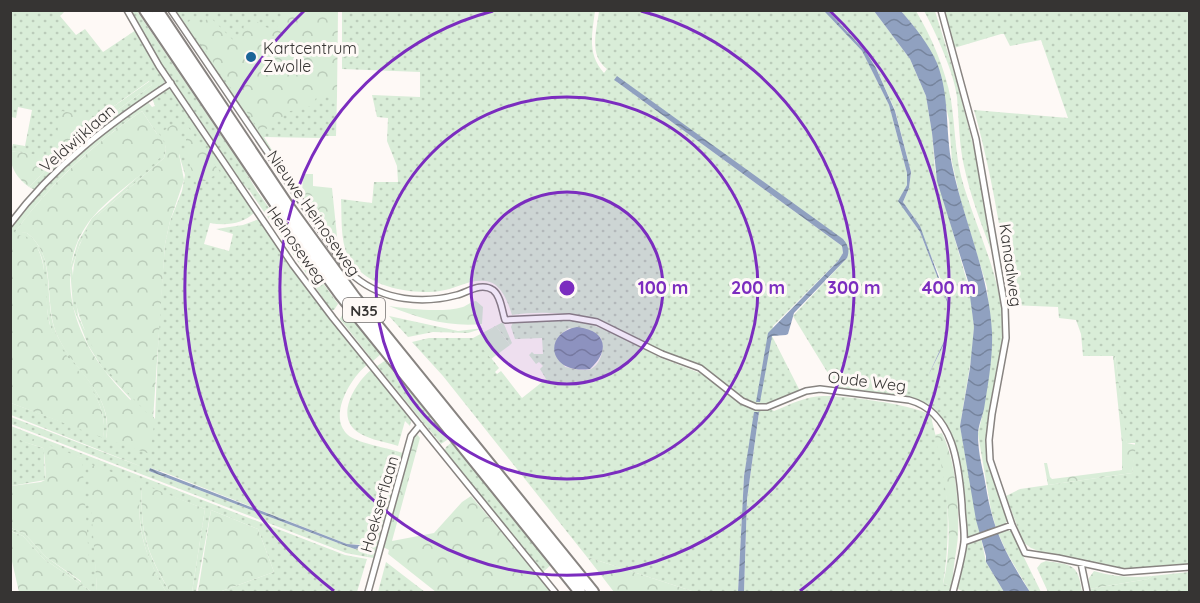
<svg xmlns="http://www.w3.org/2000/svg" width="1200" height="603" font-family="Quicksand,sans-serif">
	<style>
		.green { fill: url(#green-dots); fill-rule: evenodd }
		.forest { fill: url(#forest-crowns) }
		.pitch { fill: #d9edd8 }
		.water { fill: url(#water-waves) }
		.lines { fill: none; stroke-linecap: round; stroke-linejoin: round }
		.street-casing { stroke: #888481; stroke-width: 8 }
		.highway-casing { stroke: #888481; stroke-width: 14 }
		.street { stroke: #fff; stroke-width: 5 }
		.highway { stroke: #fff; stroke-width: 10 }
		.ring { fill: none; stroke: #7b2cbf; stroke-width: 3 }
		.poi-dot { fill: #1c6598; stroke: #fef9f6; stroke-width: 2 }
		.labels { text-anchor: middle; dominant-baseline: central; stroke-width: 6; stroke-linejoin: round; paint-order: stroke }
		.shield { fill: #fef9f6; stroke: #726f6e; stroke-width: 1.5 }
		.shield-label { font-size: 15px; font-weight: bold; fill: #363433 }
		.poi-label { font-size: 16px; fill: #363433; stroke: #fef9f6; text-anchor: start }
		.street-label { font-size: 16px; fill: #363433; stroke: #fef9f6 }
		.centre { fill: #7b2cbf; stroke: #fef9f6; stroke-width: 3 }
		.ring-label { font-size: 18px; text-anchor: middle; font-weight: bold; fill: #7b2cbf; stroke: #fef9f6; stroke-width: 6; stroke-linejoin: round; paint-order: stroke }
	</style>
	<defs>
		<pattern id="green-dots" width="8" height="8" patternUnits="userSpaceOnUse" patternTransform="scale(1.5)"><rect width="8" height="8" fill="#d9edd8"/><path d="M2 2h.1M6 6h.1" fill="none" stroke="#bbccba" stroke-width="1.8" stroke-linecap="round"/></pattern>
		<pattern id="forest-crowns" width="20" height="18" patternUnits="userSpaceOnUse" patternTransform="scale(1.5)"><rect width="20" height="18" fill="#d9edd8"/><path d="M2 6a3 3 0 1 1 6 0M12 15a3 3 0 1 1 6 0" fill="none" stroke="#bbccba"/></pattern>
		<pattern id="water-waves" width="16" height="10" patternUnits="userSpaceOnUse" patternTransform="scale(1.5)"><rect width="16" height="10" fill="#90a1c0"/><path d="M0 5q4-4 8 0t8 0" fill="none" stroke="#76849d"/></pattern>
	</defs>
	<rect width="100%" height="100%" fill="#fef9f6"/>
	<path class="green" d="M 10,11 L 65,11 L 60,16 L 76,35 L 85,29 L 103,52 L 136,30 L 165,80 L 163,86 C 116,117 74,149 35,190 L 29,187 L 80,137 L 152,85 L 149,81 L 97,118 L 51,158 L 11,151 L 13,144 L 25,146 L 32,110 L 18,107 L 16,118 L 11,117 Z
		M 131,11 L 137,11 L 244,169 L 257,191 L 338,304 L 334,310 L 331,310 L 249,190 L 242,184 L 167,74 Z
		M 174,11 L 334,11 L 324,96 L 337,96 L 336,136 L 326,136 L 322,138 L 264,137 L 272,150 L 268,150 Z
		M 342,11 L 595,11 C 592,34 587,54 604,73 L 607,69 C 588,55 597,30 599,11 L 824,11 L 862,51 L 889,105 L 907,173 L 907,185 L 899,201 L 920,232 L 947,302 L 948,317 L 945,339 L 928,376 L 946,340 L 950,311 L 939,274 L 922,236 L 920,226 L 903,202 L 909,188 L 911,172 L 895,110 L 876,68 L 866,52 L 828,11 L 874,11 L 910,59 L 926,96 L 932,133 L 935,170 L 970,292 L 974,327 L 972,353 L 960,426 L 980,534 L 967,537 L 955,447 L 935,412 L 927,405 L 914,400 L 837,388 L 793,316 L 847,258 L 848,249 L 845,241 L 617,77 L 617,82 L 842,246 L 843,253 L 838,261 L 773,326 L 772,336 L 800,391 C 788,396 769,407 756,405 C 737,401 724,381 708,370 C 695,362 679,359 665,353 C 647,346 630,334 612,326 C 581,313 545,310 512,315 C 508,302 501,282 485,281 C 470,279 455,289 440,291 C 411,295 365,287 349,258 C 340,242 342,218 341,199 L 372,203 L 374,182 L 398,182 L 397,166 L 387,141 L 388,118 L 377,117 L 372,95 L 420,97 L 420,72 L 342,69 Z
		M 901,11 L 916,11 C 932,38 945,68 951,100 C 955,125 955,151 961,176 C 975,229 1006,283 1003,339 L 986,435 L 987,455 L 1008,520 L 1005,524 L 996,528 L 991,510 L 978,434 L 983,412 L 992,345 L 987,287 L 961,202 L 952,162 L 949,120 L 936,61 L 912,24 Z
		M 924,11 L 935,11 L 957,82 L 978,164 L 991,250 C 981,223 970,195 964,166 C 959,144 959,120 957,97 C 954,73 936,33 924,11 Z
		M 943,11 L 1189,11 L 1189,565 L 1126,569 L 1046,554 L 1031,548 L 1023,542 L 1006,496 L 1020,489 L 1132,473 L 1135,443 L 1127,443 L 1125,435 L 1115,356 L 1083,356 L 1081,334 L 1076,320 L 1059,318 L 1058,307 L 1012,305 C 1002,239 992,174 974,110 L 1068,118 L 1041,40 L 1010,46 L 1004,34 L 1001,34 L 954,48 Z
		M 167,88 L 172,90 L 255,212 C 243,224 226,226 210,223 L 204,244 L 229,251 L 233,234 L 216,229 L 243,225 L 259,219 L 299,277 L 367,365 C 351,377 327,417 348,435 C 357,443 384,447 396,451 L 370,545 L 347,544 L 163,472 L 150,468 L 149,471 L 346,546 L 355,549 L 369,547 L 367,557 L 346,553 L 11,424 L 11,417 L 145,468 L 11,415 L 11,403 L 103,437 C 111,394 70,372 54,337 C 48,322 47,307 45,292 C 43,275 47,258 34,244 C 29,239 19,238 12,236 L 11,239 L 11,227 L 46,184 L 91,141 L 147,101 L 152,107 L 155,106 L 152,98 ZM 142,111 L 157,134 L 161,156 L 92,218 L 78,242 L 70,268 L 73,307 L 88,345 L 103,369 L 131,399 L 106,439 C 114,394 75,372 58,337 C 41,303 59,258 27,233 L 16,231 C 50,184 93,144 142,111 ZM 179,129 L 179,154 L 185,175 L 182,191 L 170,221 L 165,244 L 159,323 L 155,419 L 84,329 L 78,316 L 72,268 L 80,243 L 99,214 L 164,158 L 166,149 L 164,136 Z
		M 344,312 L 346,312 L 381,354 L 373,361 L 340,319 Z
		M 389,316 L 458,331 L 484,328 L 468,333 L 433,332 L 408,337 Z
		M 567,320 L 587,323 L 611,332 L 661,358 L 705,375 L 733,398 L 746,406 L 759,409 L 768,408 L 774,411 C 789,405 806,396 823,396 C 841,395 920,405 931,416 C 935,436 942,456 945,476 C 949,512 949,548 943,584 L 953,586 L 951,592 L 744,592 L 747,499 L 759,412 L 755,412 L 744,476 L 738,592 L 695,592 L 587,557 L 443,376 L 412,342 L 429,338 L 473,338 L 503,322 L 512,343 L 510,345 L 496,326 L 477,340 L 499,368 L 495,372 L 497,374 L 501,371 L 522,398 L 546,379 L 540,369 L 543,366 L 539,362 L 536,364 L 529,355 L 532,352 L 534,354 L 543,354 L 542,338 L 515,339 L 511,327 L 513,322 ZM 569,328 L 600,337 C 605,347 602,363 591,369 C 584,372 572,368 565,367 L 555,347 L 561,334 Z
		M 386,360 L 450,438 L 441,444 L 377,366 Z
		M 371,370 L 411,420 L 410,426 L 405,421 L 398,446 C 386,442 371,440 361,434 C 333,420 354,384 371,370 Z
		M 11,426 L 345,555 L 367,559 L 357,592 L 219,592 L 274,572 L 258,529 L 211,510 L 196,592 L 192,592 L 205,509 L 142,485 C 140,534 146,551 170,592 L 166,592 C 147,558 140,541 139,501 L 94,535 L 97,591 L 99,592 L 92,592 L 44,559 L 23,536 L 11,531 L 11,528 L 25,534 L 46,557 L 81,582 L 82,458 L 22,441 L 43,448 L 44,450 L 45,480 L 11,486 Z
		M 452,442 L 552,564 L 543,572 L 444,452 L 446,447 Z
		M 1007,530 L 1011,531 L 1041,592 L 1030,592 L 1007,553 L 998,533 Z
		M 981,538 L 986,562 L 1004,592 L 964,592 L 956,588 L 964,548 L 967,544 Z
		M 1046,561 C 1073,565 1078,564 1082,592 L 1048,592 L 1037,568 L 1041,563 Z
		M 386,562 L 425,592 L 378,592 Z
		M 1189,572 L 1189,592 L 1090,592 L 1089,589 L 1148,579 L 1152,576 Z"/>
	<path class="forest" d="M 287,11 L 338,11 L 337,96 L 317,96 L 312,106 L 306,106 L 301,110 L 290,111 L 261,133 L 187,23 L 193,18 L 198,26 L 210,17 L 233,40 L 246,30 L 243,27 L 250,22 L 256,21 C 264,26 267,30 277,27 Z
		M 150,81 L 152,85 L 80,137 L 29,187 C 16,177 9,166 11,151 L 51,157 L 62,111 L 97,118 Z
		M 142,111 L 157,134 L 159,133 L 163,143 L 163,155 C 141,177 111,195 91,219 C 55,265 70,324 102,367 C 117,388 137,406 154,425 L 150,454 L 106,439 C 115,395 74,372 58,337 C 42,304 59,258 27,233 L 15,232 C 50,184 93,144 142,111 Z
		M 176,122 L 179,129 L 179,154 L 184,180 L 170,221 L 165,244 L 153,420 C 138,402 120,386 106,368 C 97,357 91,344 85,331 C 67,288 67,252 99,214 L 164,158 L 166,149 L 162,132 Z
		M 186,124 L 220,172 L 197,186 L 186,154 Z
		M 303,174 L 313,174 L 313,186 L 332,188 L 338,246 L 302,196 Z
		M 21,235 C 52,241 43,302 50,325 C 63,366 112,391 103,438 L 11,403 L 11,239 L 12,236 Z
		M 476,301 L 483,307 L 482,324 C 449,327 420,319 389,306 C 410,309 442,313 463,307 C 468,305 470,302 476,301 Z
		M 1113,356 L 1115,356 L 1127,443 L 1136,445 L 1132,473 L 1048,485 L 1044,463 L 1047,463 L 1050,477 L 1052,479 L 1122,470 L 1122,443 Z
		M 415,432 L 420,438 L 392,541 L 434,533 L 462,502 L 471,496 L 552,592 L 436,592 L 388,554 L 389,550 L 383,547 Z
		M 942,433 C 956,462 959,502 958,535 C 957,552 952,568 953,586 L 943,584 C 955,534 946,484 935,435 Z
		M 23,435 L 82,458 L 91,588 L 46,557 L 25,534 L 11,528 L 11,486 L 41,482 L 45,480 C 46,472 45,454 43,448 L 22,441 L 19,439 Z
		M 396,451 L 403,453 L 378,546 L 374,558 L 367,557 Z
		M 88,463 L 140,483 C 137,532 143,550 166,592 L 97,591 Z
		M 142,484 L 205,509 L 192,592 L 170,592 C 146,550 140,533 142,484 Z
		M 211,510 L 258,529 L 274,572 L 219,592 L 198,592 Z
		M 10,531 L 23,536 L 44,559 L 92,592 L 19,592 L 11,557 Z
		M 587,557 L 695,592 L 614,592 Z
		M 1094,571 C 1114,577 1132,578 1152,576 L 1148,579 L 1089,589 L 1089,578 Z"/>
	<path class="pitch" d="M 496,326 L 510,345 L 491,359 L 476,340 Z"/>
	<path class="water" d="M 824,11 L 828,11 L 866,52 L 876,68 L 895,111 L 911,172 L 909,188 L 903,202 L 920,226 L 949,305 L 949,320 L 946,340 L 928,376 L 945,339 L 948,317 L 947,302 L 920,232 L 898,201 L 907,185 L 907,173 L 889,105 L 862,51 Z
		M 874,11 L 901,11 C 914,26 929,44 937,63 C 950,96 945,131 952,165 C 964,222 989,274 992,332 C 993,357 988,384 984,409 C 982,418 978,426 978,435 C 978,449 981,463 984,476 C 986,487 988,500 991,511 C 998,541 1014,567 1030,592 L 1004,592 L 986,562 L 986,556 L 976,520 L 960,426 L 970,368 L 974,327 L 968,281 L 937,181 L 932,133 L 926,96 L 910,59 Z
		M 617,76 L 843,239 C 848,244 850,251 847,258 L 794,313 L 788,334 L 786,335 L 772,336 L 760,402 L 756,402 L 768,333 L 838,261 L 843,253 L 842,246 L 617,82 L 614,80 Z
		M 577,327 C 606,330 611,350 590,369 C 548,375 542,333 577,327 Z
		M 754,412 L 759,412 L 747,499 L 744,592 L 738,592 L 744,476 Z
		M 150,468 L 347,544 L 371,546 L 355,549 L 346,546 L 149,471 Z"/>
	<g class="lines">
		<g class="street-casing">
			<path id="street" d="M 127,10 L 159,66 L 293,265 L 333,318 L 555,592
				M 171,10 L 338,256 C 343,263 348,272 355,277 C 384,301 423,304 457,295 C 468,292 481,282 493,290 C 501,296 502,311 505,320 L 569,317 L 597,322 L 662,354 L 700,368 L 742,401 L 756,407 L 767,407 L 806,391 L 820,389 L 909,400 C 954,412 959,466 962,505 C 962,517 965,530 964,542 C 962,558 957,576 953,592
				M 941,10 L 976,139 L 1005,308 L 1006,338 L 992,414 L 989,440 L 990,460 L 1012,525 L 1025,553 L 1058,558 L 1124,572 L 1190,567
				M 10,224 C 54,165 110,123 171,83
				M 964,542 L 1012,525
				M 1081,563 L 1087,592
				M 368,592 L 411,436 L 420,425"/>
		</g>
		<g class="highway-casing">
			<path id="highway" d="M 145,10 L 292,228 L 340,294 L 580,592
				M 157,10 L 288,206 L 355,298 L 593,592"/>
		</g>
		<use href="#street" class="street"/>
		<use href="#highway" class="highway"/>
	</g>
	<circle cx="567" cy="288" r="96" fill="#7b2cbf" fill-opacity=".12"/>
	<g class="ring">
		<circle cx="567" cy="288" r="96"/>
		<circle cx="567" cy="288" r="191"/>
		<path d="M641 11A287 287 0 1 1 493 11"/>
		<path d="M334 591A382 382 0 0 1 304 11M830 11A382 382 0 0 1 800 591"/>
	</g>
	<circle class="poi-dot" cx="251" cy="57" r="6"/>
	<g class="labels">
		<rect class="shield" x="343" y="298" width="42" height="24" rx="4.5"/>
		<g class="shield-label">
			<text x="364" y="310">N35</text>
		</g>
		<g class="poi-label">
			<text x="263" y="48">Kartcentrum<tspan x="263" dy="18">Zwolle</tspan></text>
		</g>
		<g class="street-label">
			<text transform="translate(77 138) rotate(-41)">Veldwijklaan</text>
			<text transform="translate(314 213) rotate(55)">Nieuwe Heinoseweg</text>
			<text transform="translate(297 245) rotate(55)">Heinoseweg</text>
			<text transform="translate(1011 265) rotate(82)">Kanaalweg</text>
			<text transform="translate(867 381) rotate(7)">Oude Weg</text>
			<text transform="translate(379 504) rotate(-74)">Hoekserflaan</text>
		</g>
	</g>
	<circle cx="567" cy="288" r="9" class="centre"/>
	<g class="ring-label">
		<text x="663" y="294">100 m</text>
		<text x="758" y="294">200 m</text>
		<text x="854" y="294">300 m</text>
		<text x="949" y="294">400 m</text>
	</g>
	<rect width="1200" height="603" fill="none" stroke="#363433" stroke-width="24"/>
</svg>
